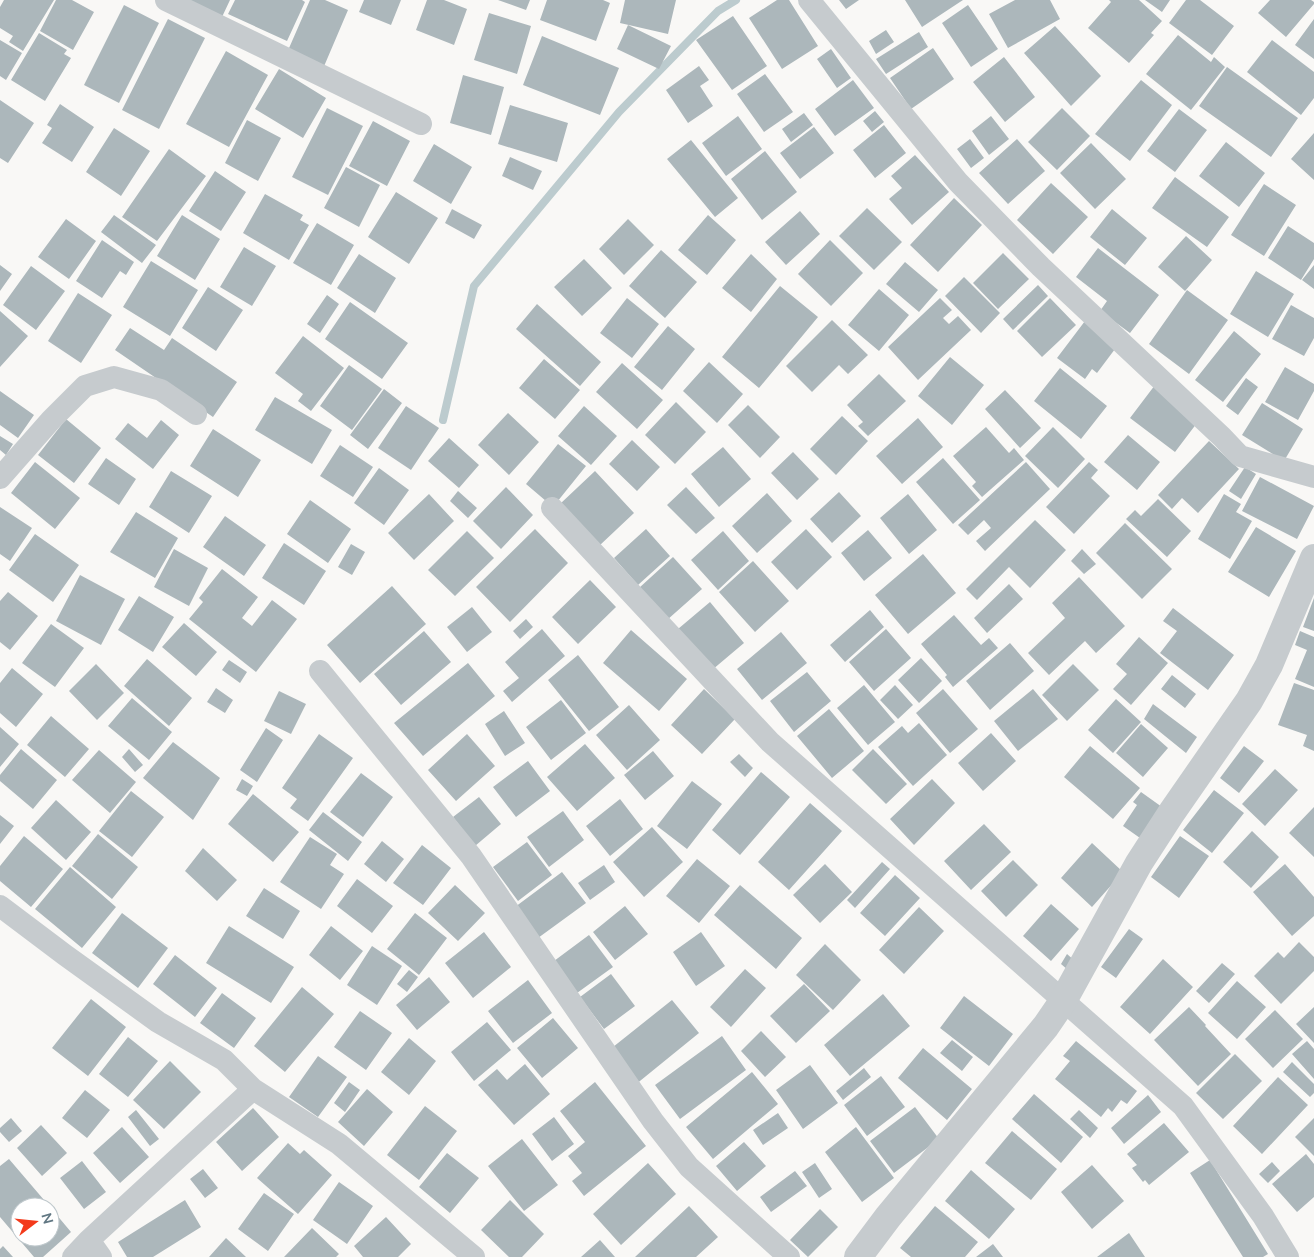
<svg xmlns="http://www.w3.org/2000/svg" width="1314" height="1257" font-family="Mulish,sans-serif">
	<style>
		.lines { fill: none; stroke-linecap: round; stroke-linejoin: round }
		.stream { stroke: #bccbce; stroke-width: 8 }
		.building { fill: #acb7bb }
		.minor { stroke: #c6cbce; stroke-width: 22 }
		.tertiary { stroke: #c6cbce; stroke-width: 28 }
	</style>
	<rect width="100%" height="100%" fill="#f9f8f6"/>
	<g class="lines">
		<path class="stream" d="M 443,420 L 474,286 L 619,112 L 718,11 L 736,0"/>
	</g>
	<path class="building" d="M 4,0 L 54,0 L 23,51 L 9,42 L 13,36 L 0,28 L 0,7 Z
		M 56,0 L 72,0 L 94,12 L 73,50 L 40,31 Z
		M 185,0 L 230,0 L 222,17 Z
		M 235,0 L 302,0 L 305,2 L 287,41 L 228,14 Z
		M 310,0 L 325,0 L 348,10 L 322,71 L 286,55 Z
		M 364,0 L 401,0 L 391,25 L 359,12 Z
		M 427,0 L 444,0 L 467,9 L 454,45 L 416,30 Z
		M 498,0 L 530,0 L 526,10 Z
		M 547,0 L 603,0 L 610,3 L 596,41 L 540,20 Z
		M 625,0 L 676,0 L 668,34 L 620,23 Z
		M 777,0 L 789,0 L 818,46 L 782,69 L 749,18 Z
		M 839,0 L 859,0 L 846,9 Z
		M 905,0 L 963,0 L 922,27 Z
		M 1015,0 L 1050,0 L 1060,19 L 1008,48 L 989,14 Z
		M 1109,0 L 1139,0 L 1162,21 L 1151,33 L 1154,35 L 1129,63 L 1088,28 L 1111,2 Z
		M 1145,0 L 1170,0 L 1162,12 Z
		M 1186,0 L 1200,0 L 1234,26 L 1212,55 L 1169,23 Z
		M 1270,0 L 1311,0 L 1314,2 L 1314,4 L 1286,37 L 1258,13 Z
		M 124,5 L 159,23 L 119,103 L 84,85 Z
		M 968,5 L 998,49 L 971,67 L 942,23 Z
		M 489,13 L 531,26 L 517,74 L 474,60 Z
		M 733,16 L 767,66 L 732,90 L 696,40 Z
		M 168,19 L 205,38 L 159,129 L 122,110 Z
		M 1314,19 L 1314,59 L 1295,45 Z
		M 628,25 L 671,46 L 659,69 L 617,49 Z
		M 1055,26 L 1101,76 L 1071,106 L 1024,53 Z
		M 886,30 L 894,42 L 876,54 L 869,41 Z
		M 919,32 L 928,47 L 886,74 L 876,59 Z
		M 39,33 L 67,50 L 64,54 L 71,58 L 45,101 L 11,80 Z
		M 1178,35 L 1211,62 L 1214,57 L 1225,67 L 1191,110 L 1146,74 Z
		M 542,36 L 619,68 L 600,115 L 523,85 Z
		M 0,40 L 22,53 L 6,80 L 0,76 Z
		M 1272,40 L 1314,72 L 1314,98 L 1301,115 L 1247,72 Z
		M 933,48 L 954,79 L 911,109 L 890,78 Z
		M 831,49 L 851,78 L 837,88 L 817,59 Z
		M 226,51 L 268,75 L 229,147 L 186,124 Z
		M 1004,57 L 1035,97 L 1005,122 L 973,82 Z
		M 699,66 L 709,80 L 700,86 L 713,106 L 688,123 L 666,90 Z
		M 1227,67 L 1298,118 L 1271,157 L 1199,106 Z
		M 279,69 L 326,98 L 303,138 L 255,109 Z
		M 765,74 L 793,112 L 764,132 L 737,94 Z
		M 463,75 L 504,87 L 491,135 L 450,123 Z
		M 853,80 L 874,108 L 835,136 L 815,109 Z
		M 1141,80 L 1172,105 L 1130,161 L 1095,134 Z
		M 0,100 L 34,123 L 8,163 L 0,158 Z
		M 60,104 L 94,127 L 72,162 L 42,143 L 52,128 L 47,125 Z
		M 510,105 L 568,123 L 557,162 L 498,144 Z
		M 327,108 L 363,126 L 328,195 L 292,177 Z
		M 1062,108 L 1090,136 L 1057,170 L 1028,142 Z
		M 1179,109 L 1207,130 L 1175,172 L 1147,151 Z
		M 875,111 L 884,122 L 872,132 L 863,121 Z
		M 804,113 L 813,125 L 791,142 L 782,129 Z
		M 738,116 L 762,149 L 726,176 L 702,143 Z
		M 991,116 L 1009,139 L 989,155 L 972,131 Z
		M 247,120 L 281,138 L 258,181 L 225,163 Z
		M 373,121 L 410,141 L 387,186 L 349,166 Z
		M 884,125 L 906,153 L 875,178 L 853,150 Z
		M 814,127 L 834,153 L 800,179 L 780,153 Z
		M 114,128 L 150,151 L 121,196 L 86,172 Z
		M 1314,133 L 1314,180 L 1291,159 Z
		M 970,139 L 984,158 L 971,168 L 957,149 Z
		M 1017,139 L 1045,171 L 1008,204 L 979,173 Z
		M 691,140 L 738,198 L 715,217 L 667,159 Z
		M 1226,142 L 1265,173 L 1239,207 L 1199,176 Z
		M 1091,143 L 1126,179 L 1095,209 L 1060,173 Z
		M 434,144 L 472,167 L 451,204 L 413,181 Z
		M 169,149 L 206,176 L 157,241 L 122,217 Z
		M 765,151 L 797,192 L 762,220 L 731,179 Z
		M 915,155 L 949,192 L 912,225 L 889,199 L 902,188 L 891,176 Z
		M 510,157 L 542,171 L 533,190 L 502,176 Z
		M 346,167 L 380,185 L 359,227 L 324,208 Z
		M 215,171 L 246,192 L 221,231 L 189,211 Z
		M 1175,177 L 1229,217 L 1207,247 L 1152,208 Z
		M 1051,183 L 1088,217 L 1053,254 L 1017,220 Z
		M 1264,184 L 1296,205 L 1264,256 L 1231,235 Z
		M 396,192 L 438,218 L 409,264 L 368,237 Z
		M 265,194 L 303,215 L 300,220 L 309,225 L 289,260 L 243,233 Z
		M 954,198 L 982,225 L 938,272 L 910,245 Z
		M 867,208 L 902,242 L 874,270 L 839,236 Z
		M 452,209 L 482,225 L 474,239 L 445,223 Z
		M 1112,209 L 1147,238 L 1125,265 L 1090,237 Z
		M 800,211 L 820,234 L 786,265 L 765,242 Z
		M 114,215 L 156,245 L 142,263 L 101,232 Z
		M 182,215 L 220,239 L 195,280 L 157,256 Z
		M 708,215 L 736,240 L 707,275 L 678,250 Z
		M 66,219 L 96,241 L 69,279 L 38,257 Z
		M 628,219 L 654,245 L 624,275 L 599,249 Z
		M 317,223 L 354,245 L 331,285 L 293,263 Z
		M 1288,226 L 1314,243 L 1314,259 L 1301,280 L 1268,258 Z
		M 1186,236 L 1212,260 L 1185,291 L 1158,267 Z
		M 102,240 L 134,262 L 126,275 L 120,271 L 102,298 L 76,281 Z
		M 830,240 L 863,273 L 831,306 L 798,274 Z
		M 244,247 L 276,266 L 252,306 L 220,287 Z
		M 1098,248 L 1159,295 L 1130,333 L 1100,311 L 1107,301 L 1076,277 Z
		M 661,250 L 697,282 L 665,318 L 629,286 Z
		M 1003,253 L 1029,279 L 998,309 L 973,283 Z
		M 359,254 L 396,278 L 375,313 L 337,288 Z
		M 751,254 L 777,279 L 751,312 L 722,288 Z
		M 584,259 L 612,288 L 582,316 L 554,287 Z
		M 151,261 L 198,290 L 170,336 L 123,307 Z
		M 905,262 L 938,290 L 919,312 L 886,284 Z
		M 0,265 L 12,274 L 0,291 Z
		M 1314,265 L 1314,289 L 1302,280 Z
		M 31,266 L 65,291 L 36,330 L 3,305 Z
		M 1256,271 L 1294,294 L 1268,337 L 1230,314 Z
		M 964,277 L 1000,313 L 981,333 L 945,296 Z
		M 1038,285 L 1048,296 L 1013,330 L 1003,319 Z
		M 780,286 L 818,317 L 759,388 L 722,357 Z
		M 208,287 L 243,310 L 216,351 L 182,328 Z
		M 879,289 L 909,315 L 879,351 L 848,325 Z
		M 1187,290 L 1228,320 L 1189,374 L 1149,344 Z
		M 78,293 L 112,315 L 81,363 L 48,341 Z
		M 327,295 L 339,304 L 320,333 L 307,324 Z
		M 627,298 L 659,324 L 632,358 L 600,333 Z
		M 940,298 L 952,310 L 943,318 L 949,324 L 958,316 L 971,330 L 918,380 L 888,347 Z
		M 1050,298 L 1076,325 L 1042,357 L 1017,331 Z
		M 350,302 L 408,343 L 382,379 L 325,339 Z
		M 537,304 L 601,362 L 580,386 L 516,329 Z
		M 1291,305 L 1314,318 L 1314,338 L 1304,356 L 1272,339 Z
		M 0,311 L 28,336 L 0,367 Z
		M 832,320 L 868,355 L 848,374 L 839,365 L 812,392 L 786,366 Z
		M 1085,321 L 1118,345 L 1097,373 L 1092,369 L 1085,379 L 1057,358 Z
		M 668,326 L 695,349 L 662,390 L 634,367 Z
		M 130,328 L 164,350 L 172,338 L 237,382 L 213,417 L 115,350 Z
		M 1234,331 L 1261,354 L 1223,402 L 1195,380 Z
		M 303,336 L 344,368 L 311,411 L 298,401 L 303,394 L 275,373 Z
		M 950,357 L 984,385 L 952,425 L 918,396 Z
		M 544,359 L 580,390 L 555,419 L 519,388 Z
		M 709,362 L 743,394 L 717,423 L 683,391 Z
		M 622,363 L 663,400 L 637,429 L 596,392 Z
		M 349,365 L 382,389 L 352,430 L 320,406 Z
		M 1285,367 L 1314,384 L 1314,391 L 1298,420 L 1265,402 Z
		M 1060,368 L 1107,406 L 1081,439 L 1034,401 Z
		M 879,374 L 906,401 L 868,436 L 858,426 L 863,422 L 847,405 Z
		M 1246,378 L 1258,387 L 1238,415 L 1226,406 Z
		M 1155,385 L 1200,419 L 1175,452 L 1130,418 Z
		M 384,389 L 402,403 L 368,449 L 350,435 Z
		M 1005,390 L 1041,428 L 1020,448 L 985,409 Z
		M 0,391 L 34,415 L 18,438 L 0,425 Z
		M 275,397 L 332,430 L 312,464 L 255,430 Z
		M 676,402 L 706,432 L 675,464 L 645,435 Z
		M 1262,403 L 1303,429 L 1284,461 L 1242,435 Z
		M 748,405 L 780,437 L 760,458 L 728,425 Z
		M 406,406 L 439,428 L 411,470 L 378,448 Z
		M 584,406 L 617,436 L 591,465 L 558,436 Z
		M 508,413 L 539,442 L 509,475 L 478,445 Z
		M 842,416 L 868,441 L 836,475 L 810,449 Z
		M 918,418 L 943,447 L 902,484 L 876,456 Z
		M 66,419 L 101,448 L 74,483 L 38,455 Z
		M 161,420 L 179,435 L 153,469 L 115,439 L 128,423 L 147,438 Z
		M 986,427 L 1009,453 L 1014,448 L 1024,460 L 982,497 L 972,486 L 976,482 L 953,456 Z
		M 1053,427 L 1085,459 L 1058,488 L 1025,456 Z
		M 213,429 L 261,460 L 238,497 L 190,466 Z
		M 1128,435 L 1160,462 L 1137,490 L 1104,462 Z
		M 0,436 L 13,444 L 6,455 L 0,450 Z
		M 449,438 L 479,465 L 459,488 L 428,461 Z
		M 632,440 L 660,467 L 637,491 L 609,464 Z
		M 1209,441 L 1239,469 L 1198,513 L 1182,498 L 1172,509 L 1158,495 Z
		M 558,444 L 586,466 L 553,507 L 526,484 Z
		M 340,445 L 373,467 L 353,497 L 320,476 Z
		M 723,447 L 751,479 L 719,507 L 691,474 Z
		M 793,452 L 819,479 L 797,500 L 771,473 Z
		M 106,458 L 136,479 L 119,505 L 88,484 Z
		M 943,458 L 980,500 L 953,524 L 916,482 Z
		M 35,462 L 80,498 L 55,529 L 11,493 Z
		M 1026,462 L 1050,489 L 985,551 L 976,541 L 991,528 L 984,520 L 968,535 L 958,525 Z
		M 1089,462 L 1098,470 L 1091,478 L 1110,496 L 1074,534 L 1046,507 Z
		M 1245,467 L 1256,474 L 1241,499 L 1229,491 Z
		M 379,468 L 409,490 L 384,525 L 354,503 Z
		M 171,471 L 212,496 L 189,533 L 149,507 Z
		M 595,471 L 634,513 L 599,546 L 560,504 Z
		M 1260,477 L 1314,506 L 1297,539 L 1242,511 Z
		M 506,487 L 533,515 L 501,549 L 473,521 Z
		M 686,487 L 715,518 L 696,534 L 667,505 Z
		M 458,491 L 477,508 L 468,518 L 450,501 Z
		M 839,492 L 861,516 L 832,543 L 810,519 Z
		M 767,493 L 792,521 L 757,553 L 732,526 Z
		M 429,494 L 454,521 L 414,560 L 388,533 Z
		M 908,494 L 937,530 L 909,554 L 880,518 Z
		M 1224,494 L 1241,504 L 1236,512 L 1252,521 L 1230,559 L 1198,539 Z
		M 1158,499 L 1191,531 L 1167,557 L 1126,519 L 1135,510 L 1141,516 Z
		M 310,500 L 351,529 L 328,563 L 287,534 Z
		M 0,507 L 32,528 L 10,561 L 0,554 Z
		M 136,512 L 178,538 L 155,578 L 110,552 Z
		M 225,516 L 266,545 L 244,576 L 203,547 Z
		M 1035,520 L 1066,550 L 1030,588 L 1009,567 L 977,600 L 966,589 Z
		M 1125,523 L 1172,569 L 1142,599 L 1096,553 Z
		M 1256,527 L 1296,551 L 1269,597 L 1228,572 Z
		M 535,529 L 568,563 L 510,622 L 476,587 Z
		M 646,529 L 670,556 L 638,585 L 614,558 Z
		M 806,529 L 832,557 L 797,590 L 771,562 Z
		M 868,530 L 892,558 L 864,581 L 841,553 Z
		M 467,531 L 494,558 L 455,596 L 428,570 Z
		M 723,531 L 749,561 L 718,590 L 691,560 Z
		M 35,534 L 79,565 L 53,602 L 9,570 Z
		M 284,543 L 326,571 L 304,605 L 262,578 Z
		M 351,544 L 365,552 L 352,575 L 338,567 Z
		M 174,549 L 208,568 L 189,606 L 154,587 Z
		M 1082,549 L 1096,564 L 1084,574 L 1071,561 Z
		M 923,554 L 956,593 L 908,634 L 875,595 Z
		M 673,557 L 702,589 L 667,620 L 639,588 Z
		M 753,561 L 789,601 L 755,632 L 719,592 Z
		M 222,569 L 258,597 L 242,618 L 252,626 L 272,600 L 297,619 L 256,672 L 189,619 L 203,602 L 199,598 Z
		M 80,575 L 125,599 L 101,645 L 56,621 Z
		M 1079,577 L 1125,626 L 1096,653 L 1085,641 L 1049,675 L 1028,653 L 1065,618 L 1052,603 Z
		M 590,580 L 616,607 L 578,644 L 552,617 Z
		M 1009,584 L 1023,599 L 987,633 L 974,618 Z
		M 392,586 L 426,624 L 360,683 L 327,645 Z
		M 8,592 L 38,616 L 10,650 L 0,642 L 0,601 Z
		M 139,596 L 174,617 L 153,652 L 118,630 Z
		M 1314,598 L 1314,631 L 1303,627 Z
		M 710,602 L 744,643 L 712,670 L 678,629 Z
		M 472,607 L 492,632 L 467,652 L 447,627 Z
		M 1173,608 L 1234,655 L 1208,690 L 1160,653 L 1177,631 L 1163,621 Z
		M 870,610 L 884,627 L 845,662 L 830,645 Z
		M 954,615 L 981,645 L 989,638 L 998,648 L 953,687 L 945,677 L 947,675 L 921,644 Z
		M 526,619 L 533,627 L 520,639 L 513,631 Z
		M 184,623 L 217,652 L 196,676 L 162,647 Z
		M 51,624 L 84,648 L 55,687 L 22,663 Z
		M 542,629 L 565,656 L 512,702 L 503,691 L 519,678 L 505,662 Z
		M 886,629 L 911,658 L 874,691 L 849,662 Z
		M 631,630 L 687,679 L 659,711 L 603,663 Z
		M 424,631 L 451,662 L 401,705 L 374,674 Z
		M 1300,631 L 1314,637 L 1314,687 L 1295,679 L 1307,650 L 1295,645 Z
		M 781,632 L 807,663 L 762,700 L 737,669 Z
		M 1139,637 L 1168,663 L 1131,705 L 1113,689 L 1127,674 L 1116,664 Z
		M 1010,643 L 1034,671 L 990,710 L 966,681 Z
		M 578,655 L 619,707 L 589,731 L 548,680 Z
		M 921,658 L 942,681 L 919,703 L 898,680 Z
		M 147,659 L 192,698 L 169,726 L 124,686 Z
		M 229,660 L 247,672 L 240,683 L 222,670 Z
		M 468,663 L 495,696 L 423,756 L 394,723 Z
		M 96,664 L 124,693 L 97,720 L 69,691 Z
		M 1073,664 L 1099,690 L 1067,721 L 1042,695 Z
		M 12,668 L 43,694 L 16,727 L 0,713 L 0,683 Z
		M 807,672 L 831,701 L 794,732 L 770,701 Z
		M 1172,675 L 1196,694 L 1185,708 L 1161,689 Z
		M 1294,683 L 1314,690 L 1314,751 L 1303,746 L 1307,735 L 1278,725 Z
		M 864,685 L 895,722 L 868,745 L 837,708 Z
		M 895,685 L 913,705 L 898,719 L 880,700 Z
		M 216,688 L 233,700 L 225,713 L 207,702 Z
		M 704,689 L 735,719 L 702,754 L 671,725 Z
		M 943,689 L 978,729 L 950,753 L 916,713 Z
		M 1033,689 L 1058,719 L 1018,751 L 994,721 Z
		M 279,691 L 306,704 L 291,734 L 264,721 Z
		M 132,698 L 172,732 L 149,760 L 108,726 Z
		M 1116,699 L 1141,722 L 1113,753 L 1088,730 Z
		M 561,700 L 586,733 L 551,760 L 526,727 Z
		M 1153,704 L 1197,737 L 1186,753 L 1144,719 Z
		M 629,705 L 660,740 L 627,770 L 596,735 Z
		M 829,709 L 864,751 L 832,778 L 797,736 Z
		M 504,711 L 525,743 L 505,756 L 485,724 Z
		M 51,716 L 89,749 L 65,777 L 27,745 Z
		M 919,723 L 947,755 L 913,786 L 878,747 L 902,726 L 908,733 Z
		M 1141,724 L 1168,748 L 1143,777 L 1116,753 Z
		M 0,727 L 19,744 L 0,767 Z
		M 266,728 L 283,740 L 257,782 L 240,770 Z
		M 991,733 L 1016,761 L 983,791 L 958,763 Z
		M 319,734 L 353,758 L 308,821 L 290,808 L 297,799 L 282,788 Z
		M 467,734 L 495,766 L 456,801 L 428,770 Z
		M 173,742 L 220,778 L 193,820 L 143,778 Z
		M 585,744 L 615,778 L 577,811 L 547,777 Z
		M 1090,746 L 1140,788 L 1113,819 L 1064,777 Z
		M 1244,746 L 1264,761 L 1239,793 L 1220,778 Z
		M 21,749 L 57,780 L 33,809 L 0,781 L 0,775 Z
		M 129,749 L 143,765 L 135,772 L 122,757 Z
		M 873,749 L 907,784 L 886,804 L 852,770 Z
		M 99,750 L 136,782 L 110,813 L 72,780 Z
		M 653,751 L 674,776 L 645,800 L 624,775 Z
		M 739,754 L 753,768 L 745,777 L 730,762 Z
		M 528,761 L 550,791 L 516,817 L 493,787 Z
		M 1275,769 L 1298,790 L 1265,826 L 1242,804 Z
		M 761,772 L 790,797 L 740,855 L 712,830 Z
		M 361,773 L 393,797 L 363,837 L 330,812 Z
		M 242,779 L 253,786 L 247,796 L 236,790 Z
		M 932,779 L 955,803 L 914,845 L 890,819 Z
		M 692,781 L 722,804 L 687,849 L 657,826 Z
		M 1214,790 L 1244,813 L 1212,853 L 1183,830 Z
		M 131,791 L 164,817 L 132,857 L 99,831 Z
		M 1141,792 L 1162,807 L 1140,838 L 1123,826 L 1137,805 L 1133,802 Z
		M 253,794 L 299,832 L 273,862 L 228,824 Z
		M 479,797 L 501,824 L 475,846 L 453,817 Z
		M 620,799 L 643,829 L 610,856 L 586,826 Z
		M 56,800 L 91,832 L 66,860 L 31,828 Z
		M 810,803 L 842,831 L 789,890 L 758,862 Z
		M 1314,807 L 1314,857 L 1289,833 Z
		M 563,811 L 584,840 L 549,867 L 527,837 Z
		M 323,812 L 362,842 L 348,861 L 309,830 Z
		M 0,815 L 14,826 L 0,844 Z
		M 984,824 L 1011,852 L 971,890 L 944,861 Z
		M 652,827 L 683,862 L 644,897 L 613,862 Z
		M 1252,831 L 1279,857 L 1251,888 L 1223,862 Z
		M 98,834 L 138,867 L 112,899 L 72,866 Z
		M 24,836 L 63,869 L 31,907 L 0,881 L 0,866 Z
		M 1180,836 L 1209,856 L 1179,898 L 1151,877 Z
		M 310,837 L 337,854 L 330,865 L 344,874 L 321,909 L 280,882 Z
		M 382,841 L 404,859 L 386,882 L 364,864 Z
		M 527,842 L 552,875 L 518,901 L 493,867 Z
		M 1092,843 L 1123,872 L 1092,907 L 1061,878 Z
		M 422,845 L 451,868 L 423,905 L 393,883 Z
		M 203,848 L 237,880 L 217,901 L 185,871 Z
		M 697,859 L 730,886 L 699,923 L 666,896 Z
		M 1013,860 L 1038,885 L 1006,917 L 981,891 Z
		M 882,862 L 890,869 L 855,908 L 847,900 Z
		M 825,864 L 852,892 L 820,923 L 793,895 Z
		M 1285,864 L 1314,897 L 1314,916 L 1292,936 L 1253,892 Z
		M 604,865 L 615,882 L 590,900 L 578,883 Z
		M 70,867 L 116,907 L 82,948 L 35,909 Z
		M 562,872 L 586,903 L 538,938 L 515,907 Z
		M 895,875 L 920,898 L 885,936 L 860,913 Z
		M 357,879 L 393,906 L 372,933 L 337,906 Z
		M 455,885 L 485,913 L 458,941 L 428,913 Z
		M 740,885 L 802,938 L 776,969 L 714,915 Z
		M 264,888 L 300,911 L 283,939 L 246,916 Z
		M 1051,904 L 1079,929 L 1051,961 L 1023,936 Z
		M 625,906 L 648,934 L 615,960 L 593,932 Z
		M 919,907 L 944,931 L 904,974 L 879,950 Z
		M 122,913 L 168,948 L 138,988 L 92,953 Z
		M 415,913 L 447,938 L 419,975 L 387,949 Z
		M 229,926 L 294,967 L 271,1003 L 206,963 Z
		M 331,926 L 363,951 L 340,980 L 309,955 Z
		M 1129,929 L 1143,939 L 1116,978 L 1101,967 Z
		M 484,932 L 511,967 L 473,998 L 445,963 Z
		M 701,932 L 725,966 L 696,986 L 673,952 Z
		M 589,935 L 613,967 L 577,993 L 554,961 Z
		M 1299,942 L 1314,957 L 1314,971 L 1281,1004 L 1254,976 L 1278,952 L 1284,958 Z
		M 825,944 L 861,980 L 833,1010 L 796,975 Z
		M 372,946 L 402,966 L 377,1005 L 347,985 Z
		M 1067,954 L 1076,962 L 1068,970 L 1061,964 Z
		M 175,955 L 217,988 L 195,1017 L 153,984 Z
		M 1163,959 L 1193,987 L 1150,1034 L 1120,1007 Z
		M 1222,963 L 1235,974 L 1209,1003 L 1196,991 Z
		M 745,969 L 766,988 L 731,1027 L 710,1007 Z
		M 409,970 L 418,977 L 407,992 L 397,984 Z
		M 611,974 L 635,1006 L 604,1029 L 580,997 Z
		M 429,977 L 450,1002 L 417,1030 L 396,1005 Z
		M 528,980 L 552,1013 L 513,1043 L 488,1011 Z
		M 1237,981 L 1266,1007 L 1237,1039 L 1208,1013 Z
		M 804,984 L 830,1011 L 796,1043 L 770,1016 Z
		M 302,987 L 334,1014 L 285,1072 L 254,1046 Z
		M 222,993 L 256,1018 L 234,1048 L 200,1023 Z
		M 883,994 L 910,1026 L 850,1076 L 824,1045 Z
		M 964,996 L 1013,1034 L 989,1066 L 940,1028 Z
		M 91,999 L 126,1027 L 88,1076 L 52,1048 Z
		M 672,1000 L 699,1033 L 635,1085 L 608,1051 Z
		M 1189,1007 L 1206,1025 L 1205,1026 L 1231,1054 L 1198,1086 L 1154,1040 Z
		M 1314,1007 L 1314,1043 L 1296,1024 Z
		M 1275,1010 L 1303,1039 L 1273,1068 L 1245,1039 Z
		M 360,1011 L 392,1033 L 366,1070 L 334,1047 Z
		M 553,1018 L 578,1048 L 542,1078 L 517,1048 Z
		M 487,1022 L 511,1050 L 474,1081 L 451,1052 Z
		M 761,1031 L 786,1057 L 765,1077 L 741,1051 Z
		M 722,1036 L 746,1070 L 680,1119 L 655,1085 Z
		M 128,1037 L 158,1061 L 128,1097 L 99,1074 Z
		M 409,1038 L 436,1061 L 409,1095 L 381,1072 Z
		M 952,1040 L 973,1057 L 962,1071 L 940,1053 Z
		M 1076,1041 L 1137,1091 L 1127,1104 L 1121,1100 L 1112,1112 L 1108,1108 L 1101,1117 L 1055,1079 L 1070,1061 L 1063,1056 Z
		M 1307,1041 L 1314,1049 L 1314,1079 L 1292,1054 Z
		M 923,1048 L 972,1089 L 947,1120 L 898,1078 Z
		M 1235,1054 L 1262,1081 L 1223,1119 L 1196,1093 Z
		M 318,1056 L 347,1077 L 318,1117 L 289,1097 Z
		M 170,1061 L 201,1092 L 164,1129 L 133,1100 Z
		M 1292,1062 L 1314,1084 L 1314,1093 L 1310,1097 L 1283,1072 Z
		M 525,1064 L 550,1094 L 514,1125 L 478,1085 L 497,1069 L 507,1080 Z
		M 810,1065 L 838,1103 L 803,1129 L 776,1090 Z
		M 864,1068 L 871,1077 L 843,1100 L 836,1091 Z
		M 752,1072 L 778,1104 L 713,1159 L 686,1127 Z
		M 881,1076 L 905,1107 L 867,1136 L 844,1105 Z
		M 1278,1077 L 1308,1105 L 1262,1154 L 1233,1126 Z
		M 349,1082 L 360,1090 L 345,1112 L 334,1103 Z
		M 595,1082 L 646,1146 L 584,1196 L 572,1181 L 582,1173 L 568,1156 L 585,1142 L 560,1111 Z
		M 367,1089 L 393,1112 L 364,1146 L 338,1122 Z
		M 85,1090 L 110,1110 L 87,1138 L 62,1118 Z
		M 1034,1094 L 1083,1137 L 1061,1163 L 1012,1119 Z
		M 1148,1095 L 1161,1112 L 1124,1144 L 1111,1128 Z
		M 425,1106 L 457,1131 L 419,1180 L 387,1155 Z
		M 915,1107 L 939,1139 L 894,1173 L 870,1141 Z
		M 253,1108 L 279,1137 L 242,1171 L 216,1142 Z
		M 136,1110 L 159,1139 L 150,1146 L 128,1117 Z
		M 1079,1110 L 1098,1128 L 1090,1138 L 1070,1119 Z
		M 778,1113 L 788,1128 L 763,1145 L 753,1130 Z
		M 554,1117 L 574,1144 L 552,1161 L 532,1134 Z
		M 11,1118 L 22,1131 L 9,1142 L 0,1132 L 0,1128 Z
		M 1314,1118 L 1314,1156 L 1295,1137 Z
		M 1164,1123 L 1189,1152 L 1149,1185 L 1145,1180 L 1143,1182 L 1132,1168 L 1137,1165 L 1127,1154 Z
		M 41,1125 L 67,1153 L 42,1176 L 17,1148 Z
		M 122,1127 L 149,1157 L 120,1183 L 93,1153 Z
		M 856,1127 L 894,1178 L 862,1202 L 825,1152 Z
		M 1012,1131 L 1057,1169 L 1031,1200 L 985,1163 Z
		M 522,1139 L 558,1185 L 524,1211 L 488,1166 Z
		M 744,1142 L 766,1166 L 737,1191 L 716,1166 Z
		M 288,1143 L 300,1154 L 304,1150 L 332,1175 L 298,1214 L 257,1178 Z
		M 447,1153 L 479,1178 L 450,1213 L 419,1187 Z
		M 1306,1154 L 1314,1164 L 1314,1197 L 1297,1212 L 1272,1184 Z
		M 9,1159 L 50,1207 L 20,1207 L 20,1237 L 50,1237 L 50,1207 L 71,1232 L 43,1257 L 34,1257 L 0,1217 L 0,1166 Z
		M 1210,1160 L 1268,1254 L 1263,1257 L 1243,1257 L 1190,1173 Z
		M 82,1161 L 106,1192 L 84,1209 L 60,1178 Z
		M 1272,1162 L 1280,1171 L 1268,1183 L 1259,1174 Z
		M 648,1163 L 676,1194 L 621,1245 L 593,1214 Z
		M 815,1163 L 832,1189 L 819,1198 L 802,1172 Z
		M 1092,1165 L 1124,1201 L 1092,1229 L 1061,1192 Z
		M 203,1169 L 218,1188 L 205,1198 L 190,1179 Z
		M 971,1170 L 1015,1209 L 989,1239 L 945,1201 Z
		M 795,1171 L 807,1186 L 771,1212 L 760,1197 Z
		M 339,1182 L 373,1206 L 347,1244 L 313,1220 Z
		M 264,1193 L 294,1214 L 268,1251 L 238,1229 Z
		M 185,1200 L 201,1227 L 153,1257 L 127,1257 L 118,1242 Z
		M 510,1200 L 544,1234 L 522,1257 L 509,1257 L 481,1230 Z
		M 689,1206 L 718,1237 L 696,1257 L 635,1257 Z
		M 935,1206 L 978,1242 L 965,1257 L 911,1257 L 900,1248 Z
		M 820,1209 L 838,1227 L 808,1257 L 790,1240 Z
		M 386,1217 L 411,1244 L 398,1257 L 363,1257 L 354,1246 Z
		M 312,1228 L 339,1254 L 336,1257 L 284,1257 Z
		M 1129,1233 L 1145,1257 L 1097,1257 Z
		M 226,1238 L 246,1257 L 209,1257 Z
		M 600,1240 L 615,1257 L 581,1257 Z
		M 993,1244 L 1003,1257 L 976,1257 Z
		M 3,1246 L 13,1257 L 0,1257 L 0,1249 Z"/>
	<g class="lines">
		<path class="minor" d="M 166,0 L 421,124
			M 809,0 L 958,182 L 1041,267 L 1222,437 L 1240,456 L 1314,477
			M 0,478 L 51,420 L 85,386 L 114,377 L 161,390 L 196,414
			M 552,508 L 770,742 L 1183,1106 L 1263,1216 L 1288,1257
			M 320,671 L 471,856 L 653,1121 L 689,1167 L 789,1257
			M 0,906 L 65,955 L 158,1022 L 224,1060 L 253,1089 L 339,1144 L 474,1257
			M 89,1240 L 101,1257
			M 73,1257 L 89,1240 L 253,1089"/>
		<path class="tertiary" d="M 858,1257 L 888,1217 L 1046,1026 L 1063,1001 L 1139,863 L 1172,812 L 1249,701 L 1269,665 L 1314,558"/>
	</g>
	<g transform="translate(35 1222) rotate(74)"><circle r="24" fill="#ffffff" stroke="#c0c9cd"/>
	<path d="M0-4L9 19L0 12L-9 19Z" fill="#f33a1b"/>
	<text y="-8" font-size="14" font-weight="bold" text-anchor="middle" fill="#617783">N</text>
	</g>
</svg>
